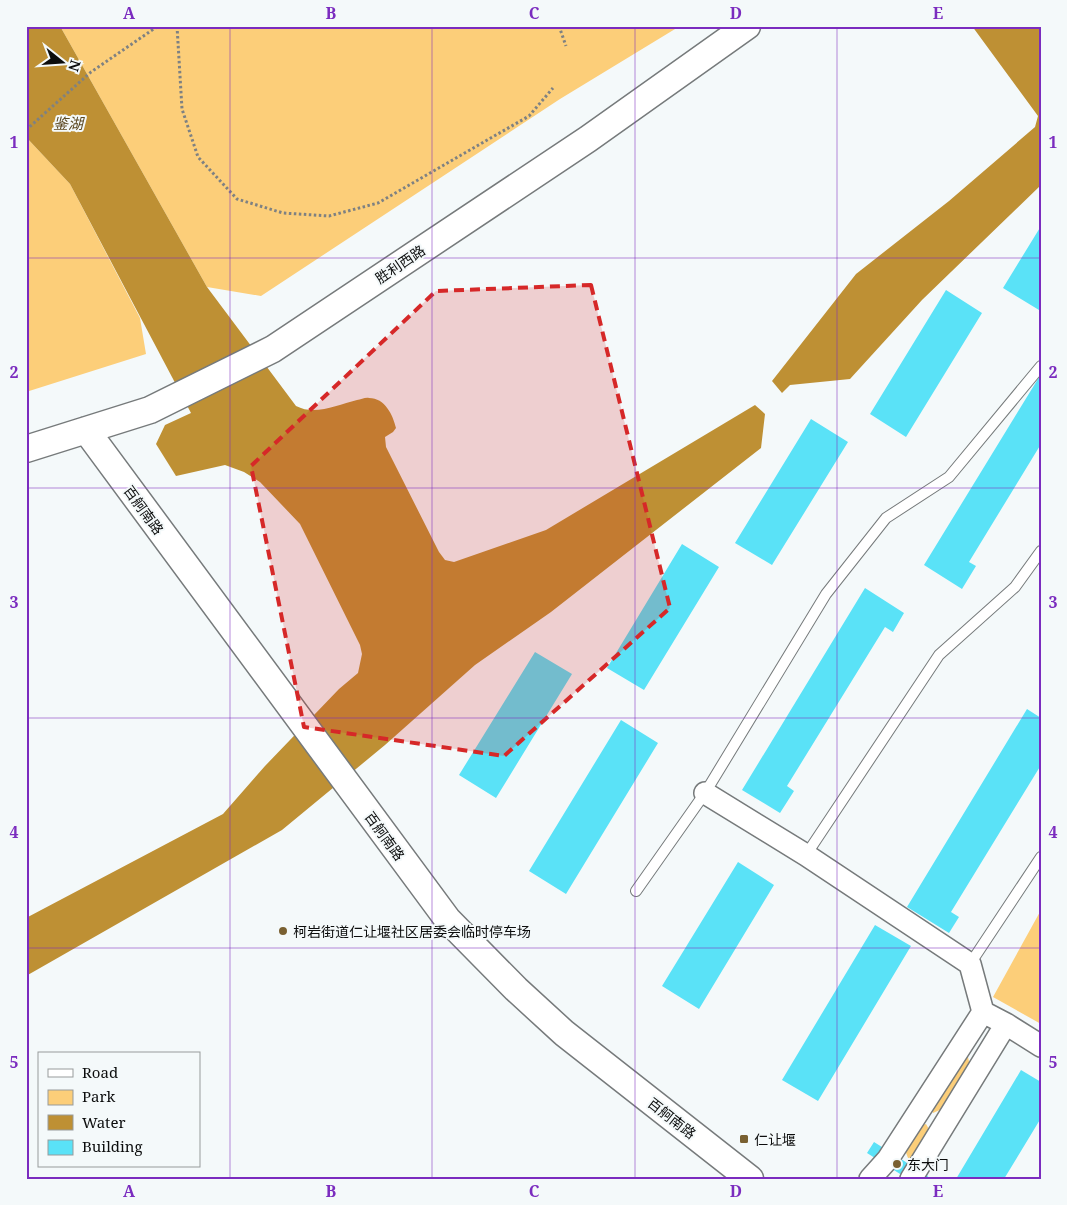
<svg xmlns="http://www.w3.org/2000/svg" width="1067" height="1205" font-family="'Noto Serif','Noto Sans SC',serif">
	<style>
		.green { fill: #fcce79 }
		.water { fill: #be9034 }
		.building { fill: #5ae2f7 }
		.lines { fill: none; stroke-linecap: round; stroke-linejoin: round }
		.service-casing { stroke: #767a7b; stroke-width: 12 }
		.minor-casing { stroke: #767a7b; stroke-width: 24 }
		.tertiary-casing { stroke: #767a7b; stroke-width: 29 }
		.path { stroke: #7e8182; stroke-width: 3; stroke-dasharray: 2.5 2.5; stroke-linecap: butt }
		.service { stroke: #fff; stroke-width: 10 }
		.minor { stroke: #fff; stroke-width: 21 }
		.tertiary { stroke: #fff; stroke-width: 26 }
		.marked { fill: #d62828; fill-opacity: 0.2; stroke: #d62828; stroke-width: 4; stroke-dasharray: 10 6; stroke-linejoin: round }
		.grid { fill: none; stroke: #7b2cbf; stroke-width: 1; stroke-opacity: 0.55 }
		.poi-dot { fill: #796031; stroke: #f4f9fa; stroke-width: 2 }
		.labels { text-anchor: middle; dominant-baseline: central; stroke-width: 4; stroke-linejoin: round; paint-order: stroke }
		.street-label { font-size: 14px; fill: #0c0d0d; stroke: #f4f9fa }
		.poi-label { font-size: 14px; fill: #0c0d0d; stroke: #f4f9fa; text-anchor: start }
		.water-label { font-size: 15px; font-style: italic; fill: #5c4923; stroke: #f4f9fa }
		.neatline { fill: none; stroke: #7b2cbf; stroke-width: 2 }
		.grid-label { font-size: 16px; text-anchor: middle; font-weight: bold; fill: #7b2cbf }
	</style>
	<rect width="100%" height="100%" fill="#f4f9fa"/>
	<path class="green" d="M 60,26 L 680,26 L 560,99 L 261,296 L 207,287 Z
		M 26,137 L 70,184 L 140,318 L 146,354 L 26,392 Z
		M 1041,910 L 1041,1024 L 993,997 Z
		M 968,1057 L 970,1066 L 942,1109 L 933,1113 L 930,1104 L 958,1059 Z
		M 926,1124 L 930,1131 L 914,1157 L 908,1158 L 905,1150 L 918,1126 Z"/>
	<path class="water" d="M 26,26 L 60,26 L 207,287 L 296,406 C 315,416 337,405 357,400 C 361,400 365,397 369,398 C 385,398 393,415 396,428 L 393,432 L 385,437 L 386,447 L 439,552 L 445,560 L 454,562 L 546,530 L 755,405 L 765,414 L 761,448 L 551,612 L 475,665 L 385,745 L 282,830 L 26,976 L 26,918 L 223,814 L 265,766 L 339,689 L 358,673 L 362,654 L 360,645 L 300,524 L 260,482 L 244,472 L 225,465 L 176,476 L 156,444 L 165,425 L 191,413 L 70,184 L 26,137 Z
		M 972,26 L 1041,26 L 1041,185 L 922,300 L 850,379 L 790,385 L 782,393 L 772,381 L 856,274 L 949,201 L 1035,127 L 1038,116 Z"/>
	<path class="building" d="M 1041,226 L 1041,308 L 1039,310 L 1003,288 Z
		M 946,290 L 982,313 L 906,437 L 870,414 Z
		M 1041,374 L 1041,444 L 969,562 L 976,566 L 962,589 L 924,565 Z
		M 811,419 L 848,442 L 772,565 L 735,543 Z
		M 682,544 L 719,567 L 644,690 L 607,668 Z
		M 865,588 L 904,613 L 893,632 L 885,627 L 787,786 L 794,791 L 780,813 L 742,790 Z
		M 535,652 L 572,674 L 496,798 L 459,775 Z
		M 1027,709 L 1041,718 L 1041,765 L 951,912 L 959,917 L 949,933 L 907,907 Z
		M 621,720 L 658,743 L 566,894 L 529,871 Z
		M 738,862 L 774,885 L 699,1009 L 662,986 Z
		M 875,925 L 911,946 L 818,1101 L 782,1080 Z
		M 1021,1070 L 1041,1082 L 1041,1118 L 1004,1179 L 956,1179 Z
		M 874,1142 L 928,1176 L 926,1179 L 908,1179 L 867,1153 Z"/>
	<g class="lines">
		<g class="service-casing">
			<path id="service" d="M 806,855 L 939,655 L 1015,587 L 1041,551
				M 636,891 L 705,793 L 826,594 L 886,518 L 949,477 L 1041,366
				M 970,964 L 1041,857"/>
		</g>
		<g class="minor-casing">
			<path id="minor" d="M 705,793 L 806,855 L 970,964 L 983,1012 L 1006,1024 L 1041,1046
				M 870,1179 L 888,1159 L 983,1012
				M 911,1179 L 1006,1024"/>
		</g>
		<g class="tertiary-casing">
			<path id="tertiary" d="M 86,430 L 448,920 L 516,989 L 564,1033 L 750,1179
				M 26,449 L 150,410 L 273,349 L 588,139 L 747,26"/>
		</g>
		<path class="path" d="M 177,26 L 182,109 L 198,157 L 237,199 L 283,213 L 329,216 L 378,203 L 529,116 L 553,88
			M 559,26 L 566,46
			M 26,130 L 91,72 L 158,26"/>
		<use href="#service" class="service"/>
		<use href="#minor" class="minor"/>
		<use href="#tertiary" class="tertiary"/>
	</g>
	<path class="marked" d="M 591,285 L 670,608 L 504,756 L 304,727 L 251,466 L 436,291 Z"/>
	<path class="grid" d="M 230,26 L 230,1179M 432,26 L 432,1179M 635,26 L 635,1179M 837,26 L 837,1179M 26,258 L 1041,258M 26,488 L 1041,488M 26,718 L 1041,718M 26,948 L 1041,948"/>
	<g class="poi-dot">
		<circle cx="283" cy="931" r="5"/>
		<rect x="739" y="1134" width="10" height="10" rx="2.5"/>
		<circle cx="897" cy="1164" r="5"/>
	</g>
	<g class="labels">
		<g class="street-label">
			<text transform="translate(400 264) rotate(-34)">胜利西路</text>
			<text transform="translate(144 510) rotate(54)">百舸南路</text>
			<text transform="translate(385 836) rotate(54)">百舸南路</text>
			<text transform="translate(672 1118) rotate(38)">百舸南路</text>
		</g>
		<g class="poi-label">
			<text x="293" y="931">柯岩街道仁让堰社区居委会临时停车场</text>
			<text x="754" y="1139">仁让堰</text>
			<text x="907" y="1164">东大门</text>
		</g>
		<g class="water-label">
			<text x="68" y="123">鉴湖</text>
		</g>
	</g>
	<rect width="1067" height="1205" fill="none" stroke="#f4f9fa" stroke-width="55"/>
	<rect x="38" y="1052" width="162" height="115" fill="#f4f9fa" stroke="#979b9b"/>
	<rect x="48" y="1069" width="25" height="8" fill="#ffffff" stroke="#979b9b"/>
	<text x="82" y="1078" font-size="15" fill="#0c0d0d">Road</text>
	<rect x="48" y="1090" width="25" height="15" fill="#fcce79" stroke="#979b9b"/>
	<text x="82" y="1102" font-size="15" fill="#0c0d0d">Park</text>
	<rect x="48" y="1115" width="25" height="15" fill="#be9034" stroke="#979b9b"/>
	<text x="82" y="1128" font-size="15" fill="#0c0d0d">Water</text>
	<rect x="48" y="1140" width="25" height="15" fill="#5ae2f7" stroke="#979b9b"/>
	<text x="82" y="1152" font-size="15" fill="#0c0d0d">Building</text>
	<g transform="translate(62 62) rotate(107)" stroke="#f4f9fa" stroke-width="4" paint-order="stroke">
	<path d="M0-4L9 19L0 12L-9 19Z" fill="#0c0d0d"/>
	<text y="-8" font-size="14" font-weight="bold" text-anchor="middle" fill="#0c0d0d">N</text>
	</g>
	<rect x="28" y="28" width="1012" height="1150" class="neatline"/>
	<g class="grid-label">
		<text x="129" y="19">A</text>
		<text x="331" y="19">B</text>
		<text x="534" y="19">C</text>
		<text x="736" y="19">D</text>
		<text x="938" y="19">E</text>
		<text x="14" y="148">1</text>
		<text x="1053" y="148">1</text>
		<text x="14" y="378">2</text>
		<text x="1053" y="378">2</text>
		<text x="14" y="608">3</text>
		<text x="1053" y="608">3</text>
		<text x="14" y="838">4</text>
		<text x="1053" y="838">4</text>
		<text x="14" y="1068">5</text>
		<text x="1053" y="1068">5</text>
		<text x="129" y="1197">A</text>
		<text x="331" y="1197">B</text>
		<text x="534" y="1197">C</text>
		<text x="736" y="1197">D</text>
		<text x="938" y="1197">E</text>
	</g>
</svg>
